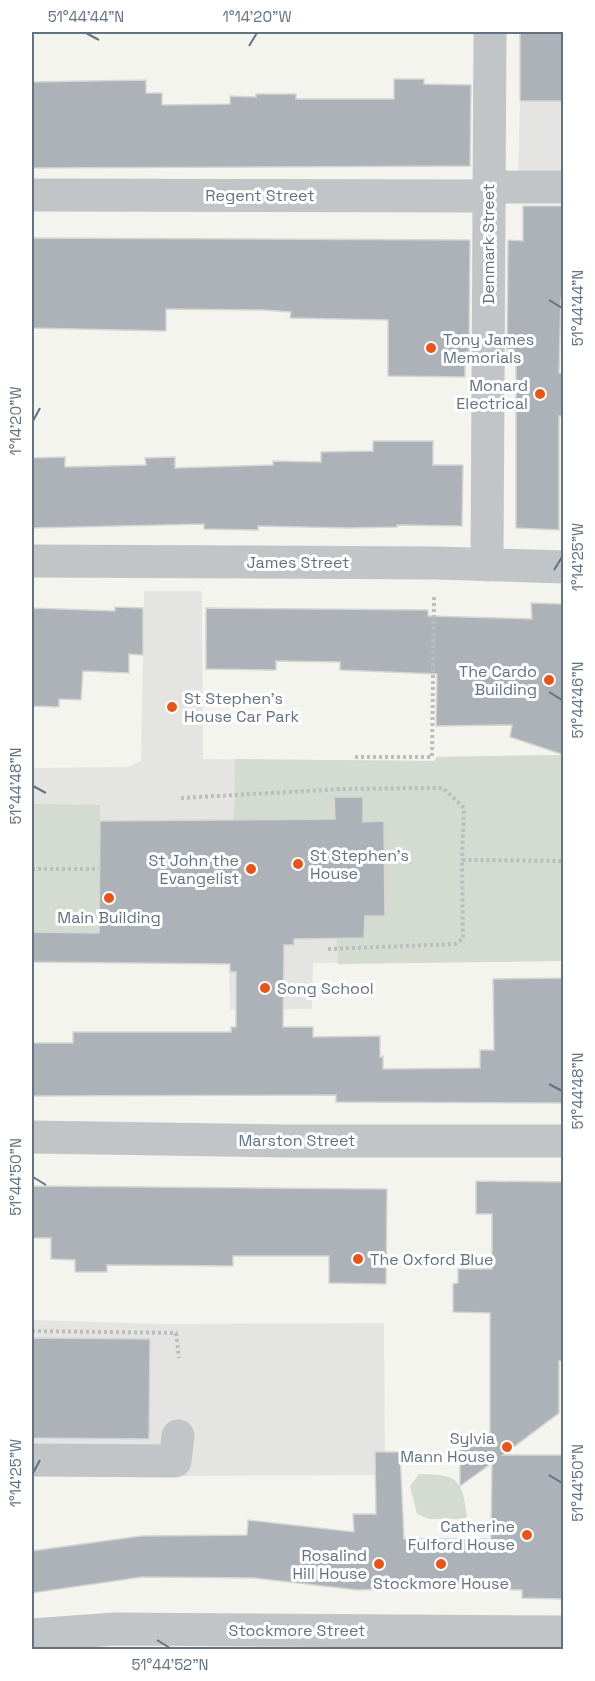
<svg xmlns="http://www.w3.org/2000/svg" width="595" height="1681" font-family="'Space Grotesk',sans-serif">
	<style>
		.built { fill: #e4e5e3 }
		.green { fill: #d4dbd0 }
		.building { fill: #acb2b8; stroke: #d5d5d2; stroke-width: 1.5 }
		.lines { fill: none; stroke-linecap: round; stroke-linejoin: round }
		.path { stroke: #bbbdbf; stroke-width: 4; stroke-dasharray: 3 3; stroke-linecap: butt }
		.minor { stroke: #c1c5c8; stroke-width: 33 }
		.ticks { fill: none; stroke: #627281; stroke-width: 2 }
		.poi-dot { fill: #e8551b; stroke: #fff; stroke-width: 2 }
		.labels { text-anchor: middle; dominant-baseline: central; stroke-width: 6; stroke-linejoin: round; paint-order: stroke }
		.street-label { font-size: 16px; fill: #627281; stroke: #fff }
		.poi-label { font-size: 16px; fill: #627281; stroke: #fff; text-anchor: end }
		.neatline { fill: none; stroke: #627281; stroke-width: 2 }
		.ticks-label { font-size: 15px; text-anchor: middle; fill: #627281 }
	</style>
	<rect width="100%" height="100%" fill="#f4f4ef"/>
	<path class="built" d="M 563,100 L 563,172 L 518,174 L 520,101 Z
		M 144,591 L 202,591 L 203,759 L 435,761 L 436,757 L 563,755 L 563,961 L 313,963 L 312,1009 L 230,1010 L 229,964 L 32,962 L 32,768 L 127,767 L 141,761 Z
		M 32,1320 L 165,1324 L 384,1323 L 385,1475 L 165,1476 L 32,1473 Z"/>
	<path class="green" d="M 563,755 L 563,961 L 338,964 L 337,938 L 365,916 L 384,822 L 363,822 L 363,797 L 334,797 L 335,819 L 234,820 L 235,759 L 435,761 L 436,757 Z
		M 32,804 L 100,805 L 99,933 L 32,932 Z
		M 419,1474 C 458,1475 462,1478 467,1517 L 464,1519 L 429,1519 L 417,1514 L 410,1486 Z"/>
	<path class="building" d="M 520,32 L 562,32 L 562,101 L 520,101 Z
		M 394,79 L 424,79 L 424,84 L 471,85 L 470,166 L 32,168 L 32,82 L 146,80 L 146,93 L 162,93 L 162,105 L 230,104 L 230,96 L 256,97 L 256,94 L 296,94 L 296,99 L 394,99 Z
		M 523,206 L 564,206 L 564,298 L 561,298 L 559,373 L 564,373 L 564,416 L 559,416 L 559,530 L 516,528 L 516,353 L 507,352 L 508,240 L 523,241 Z
		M 32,238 L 470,240 L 469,352 L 465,352 L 465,377 L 388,376 L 388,320 L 290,318 L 291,312 L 263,310 L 166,309 L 166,331 L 32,328 Z
		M 373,441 L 433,441 L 433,465 L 463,465 L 462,526 L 397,525 L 397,527 L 349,528 L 258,526 L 258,530 L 204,529 L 204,524 L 32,528 L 32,458 L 65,457 L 65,467 L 146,465 L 145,458 L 175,457 L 175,468 L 273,465 L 273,461 L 321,462 L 321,452 L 373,451 Z
		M 531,603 L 564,604 L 564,755 L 510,737 L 512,725 L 436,726 L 437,674 L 340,670 L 340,662 L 276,661 L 276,670 L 206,669 L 206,608 L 428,610 L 428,616 L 532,619 Z
		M 115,607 L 143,608 L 143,655 L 129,654 L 129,673 L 83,671 L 81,700 L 59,699 L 59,707 L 32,706 L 32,608 L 115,611 Z
		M 334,797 L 363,797 L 363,822 L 384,821 L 385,916 L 365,916 L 364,938 L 294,939 L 294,945 L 284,945 L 283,1027 L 313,1027 L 313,1037 L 380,1036 L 380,1057 L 383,1056 L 383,1069 L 480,1068 L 480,1050 L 494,1050 L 493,979 L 564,978 L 564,1103 L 336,1102 L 336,1095 L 32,1096 L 32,1043 L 73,1043 L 73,1032 L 231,1032 L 231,1027 L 236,1027 L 236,972 L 230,972 L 230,964 L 32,962 L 32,932 L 99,933 L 100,821 L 335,819 Z
		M 476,1181 L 564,1182 L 564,1361 L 559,1361 L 559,1413 L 503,1455 L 564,1455 L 564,1599 L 522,1598 L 522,1590 L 439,1588 L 358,1590 L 254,1578 L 142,1577 L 32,1593 L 32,1551 L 141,1536 L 247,1535 L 248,1520 L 354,1532 L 353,1514 L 376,1514 L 375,1452 L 400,1452 L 404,1539 L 491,1539 L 492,1463 L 460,1486 L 460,1438 L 490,1439 L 490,1313 L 453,1312 L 453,1284 L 458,1283 L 458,1269 L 492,1269 L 492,1214 L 476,1214 Z
		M 32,1186 L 387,1189 L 386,1284 L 329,1283 L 329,1256 L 233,1256 L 233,1266 L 107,1265 L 107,1272 L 75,1272 L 75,1260 L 51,1259 L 51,1238 L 32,1238 Z
		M 32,1338 L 150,1339 L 149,1439 L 32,1438 Z"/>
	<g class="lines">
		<path class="path" d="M 355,757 L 432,757 L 434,597
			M 181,798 L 342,789 L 443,788 L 464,808 L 462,860
			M 32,869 L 99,869
			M 328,949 L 455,944 L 463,939 L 462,860 L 564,861
			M 32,1331 L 176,1333 L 179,1358"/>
		<path class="minor" d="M 488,187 L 564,187
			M 32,195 L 488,196
			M 32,561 L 435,563 L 564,567
			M 487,565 L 490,32
			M 32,1137 L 288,1141 L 564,1141
			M 32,1460 L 175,1461 L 178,1436
			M 32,1635 L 115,1629 L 564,1632"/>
	</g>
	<path class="ticks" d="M 86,33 L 99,40M 249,46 L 257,33M 549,300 L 562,308M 33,421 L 40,408M 554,570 L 562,557M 549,692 L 562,700M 33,786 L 46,793M 549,1084 L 562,1091M 33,1177 L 46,1185M 33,1473 L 40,1460M 549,1475 L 562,1483M 157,1640 L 170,1648"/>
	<g class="poi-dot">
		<circle cx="431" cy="348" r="6"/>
		<circle cx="540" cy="394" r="6"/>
		<circle cx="549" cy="680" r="6"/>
		<circle cx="172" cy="707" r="6"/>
		<circle cx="298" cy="864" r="6"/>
		<circle cx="251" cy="869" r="6"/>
		<circle cx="109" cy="898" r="6"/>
		<circle cx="265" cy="988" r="6"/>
		<circle cx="358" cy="1259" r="6"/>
		<circle cx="507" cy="1447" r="6"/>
		<circle cx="527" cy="1535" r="6"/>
		<circle cx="379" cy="1564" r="6"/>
		<circle cx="441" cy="1564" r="6"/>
	</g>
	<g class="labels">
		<g class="street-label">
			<text x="260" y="195">Regent Street</text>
			<text transform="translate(488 244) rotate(-90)">Denmark Street</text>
			<text x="298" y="562">James Street</text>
			<text x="297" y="1140">Marston Street</text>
			<text x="297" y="1630">Stockmore Street</text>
		</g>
		<g class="poi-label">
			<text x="443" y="339" text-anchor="start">Tony James<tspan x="443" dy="18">Memorials</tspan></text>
			<text x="528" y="385">Monard<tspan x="528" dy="18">Electrical</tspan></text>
			<text x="537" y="671">The Cardo<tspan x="537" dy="18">Building</tspan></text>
			<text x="184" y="698" text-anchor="start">St Stephen's<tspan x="184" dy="18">House Car Park</tspan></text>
			<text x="310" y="855" text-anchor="start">St Stephen's<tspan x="310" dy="18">House</tspan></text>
			<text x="239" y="860">St John the<tspan x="239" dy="18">Evangelist</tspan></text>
			<text x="109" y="917" text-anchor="middle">Main Building</text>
			<text x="277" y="988" text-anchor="start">Song School</text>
			<text x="370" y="1259" text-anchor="start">The Oxford Blue</text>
			<text x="495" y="1438">Sylvia<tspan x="495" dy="18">Mann House</tspan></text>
			<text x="515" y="1526">Catherine<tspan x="515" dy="18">Fulford House</tspan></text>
			<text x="367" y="1555">Rosalind<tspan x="367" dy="18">Hill House</tspan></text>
			<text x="441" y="1583" text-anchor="middle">Stockmore House</text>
		</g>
	</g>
	<rect width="595" height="1681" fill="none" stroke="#ffffff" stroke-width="66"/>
	<rect x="33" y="33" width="529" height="1615" class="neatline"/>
	<g class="ticks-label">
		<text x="86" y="22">51°44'44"N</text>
		<text x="257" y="22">1°14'20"W</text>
		<text transform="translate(578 308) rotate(-90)" y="5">51°44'44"N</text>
		<text transform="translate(16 421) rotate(-90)" y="5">1°14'20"W</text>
		<text transform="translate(578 557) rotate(-90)" y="5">1°14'25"W</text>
		<text transform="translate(578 700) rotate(-90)" y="5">51°44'46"N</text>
		<text transform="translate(16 786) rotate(-90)" y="5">51°44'48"N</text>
		<text transform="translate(578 1091) rotate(-90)" y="5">51°44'48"N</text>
		<text transform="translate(16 1177) rotate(-90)" y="5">51°44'50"N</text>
		<text transform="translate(16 1473) rotate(-90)" y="5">1°14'25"W</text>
		<text transform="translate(578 1483) rotate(-90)" y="5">51°44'50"N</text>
		<text x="170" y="1670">51°44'52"N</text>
	</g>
</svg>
